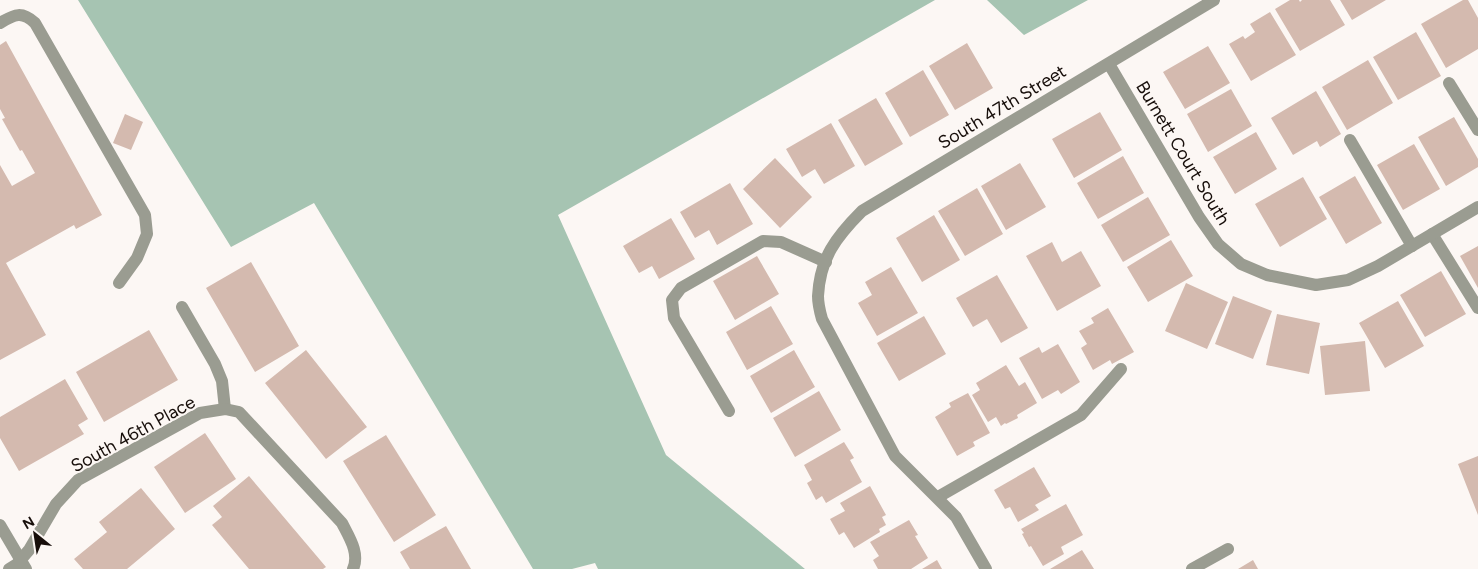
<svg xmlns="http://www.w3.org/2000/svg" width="1478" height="569" font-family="Figtree,sans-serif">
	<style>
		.forest { fill: #a6c4b2 }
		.building { fill: #d4baaf }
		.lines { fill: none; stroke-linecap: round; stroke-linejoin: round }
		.lane { stroke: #9a9c91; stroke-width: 12 }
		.street { stroke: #9a9c91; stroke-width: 12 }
		.labels { text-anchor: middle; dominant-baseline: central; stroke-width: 4; stroke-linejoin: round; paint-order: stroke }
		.street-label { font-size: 18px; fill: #170e0a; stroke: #fcf7f4 }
	</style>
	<rect width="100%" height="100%" fill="#fcf7f4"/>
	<path class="forest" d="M 78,0 L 935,0 L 558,215 L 666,455 L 805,569 L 598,569 L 595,563 L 572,569 L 533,569 L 314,203 L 231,247 Z
		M 987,0 L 1088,0 L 1024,35 Z"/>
	<path class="building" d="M 1290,0 L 1299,0 L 1300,2 L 1302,0 L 1330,0 L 1345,25 L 1300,51 L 1275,9 Z
		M 1340,0 L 1386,0 L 1352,20 Z
		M 1463,0 L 1468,0 L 1478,18 L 1478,49 L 1446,68 L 1421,24 Z
		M 1270,12 L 1296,55 L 1251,81 L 1229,44 L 1243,36 L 1245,39 L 1255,32 L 1250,24 Z
		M 1416,32 L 1441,76 L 1398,100 L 1373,57 Z
		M 6,41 L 102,215 L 76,229 L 74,225 L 6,263 L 46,335 L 0,360 L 0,165 L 12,186 L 35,173 L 22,150 L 20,151 L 2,119 L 5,118 L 0,109 L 0,45 Z
		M 967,43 L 993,88 L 955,110 L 929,66 Z
		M 1208,46 L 1230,83 L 1185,109 L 1163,72 Z
		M 1368,60 L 1393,103 L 1347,130 L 1322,87 Z
		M 923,70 L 949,115 L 910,137 L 885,93 Z
		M 1231,89 L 1252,126 L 1208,152 L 1187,114 Z
		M 1316,91 L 1341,134 L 1320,147 L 1317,141 L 1293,155 L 1271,118 Z
		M 876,98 L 903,144 L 865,166 L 838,120 Z
		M 1100,112 L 1122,150 L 1074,178 L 1052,139 Z
		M 125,114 L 143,122 L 131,150 L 113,143 Z
		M 1454,117 L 1478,159 L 1478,167 L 1446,186 L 1418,137 Z
		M 831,123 L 855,166 L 824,184 L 815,169 L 802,177 L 786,149 Z
		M 1256,132 L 1277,169 L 1235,194 L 1213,157 Z
		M 1414,144 L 1440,189 L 1403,210 L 1377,165 Z
		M 1123,156 L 1144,193 L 1098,219 L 1077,183 Z
		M 775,158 L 812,197 L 780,228 L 743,189 Z
		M 1020,163 L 1046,207 L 1006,230 L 981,186 Z
		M 1355,176 L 1382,223 L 1346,244 L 1319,197 Z
		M 1303,177 L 1327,219 L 1280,247 L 1255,204 Z
		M 730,183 L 753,224 L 717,245 L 709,230 L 695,238 L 680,212 Z
		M 977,188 L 1003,234 L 965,256 L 938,211 Z
		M 1148,197 L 1170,235 L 1123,262 L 1101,225 Z
		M 934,215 L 960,260 L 922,282 L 896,238 Z
		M 671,218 L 695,259 L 659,279 L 652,266 L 639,273 L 623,246 Z
		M 1171,240 L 1193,276 L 1148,302 L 1127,267 Z
		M 1052,242 L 1062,262 L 1081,251 L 1101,286 L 1057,311 L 1026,256 Z
		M 1478,246 L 1478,288 L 1460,256 Z
		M 757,256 L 779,294 L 735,320 L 713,281 Z
		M 251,262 L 299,346 L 255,372 L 206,288 Z
		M 891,267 L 918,313 L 877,336 L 858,303 L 872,295 L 865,282 Z
		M 1441,271 L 1466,314 L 1425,337 L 1400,295 Z
		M 997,275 L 1028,328 L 1001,343 L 987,319 L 973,327 L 956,298 Z
		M 1186,283 L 1228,302 L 1207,349 L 1165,331 Z
		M 1233,296 L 1272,311 L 1253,359 L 1215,344 Z
		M 1398,301 L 1424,346 L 1385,368 L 1359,323 Z
		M 771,306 L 793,344 L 747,370 L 726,332 Z
		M 1108,308 L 1134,352 L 1112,364 L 1110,360 L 1093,370 L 1081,348 L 1087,344 L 1079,331 L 1094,323 L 1091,318 Z
		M 1277,314 L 1320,323 L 1309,374 L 1266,365 Z
		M 924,316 L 946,354 L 899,381 L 877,343 Z
		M 149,330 L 178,380 L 104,422 L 76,372 Z
		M 1365,341 L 1370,391 L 1325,395 L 1320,346 Z
		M 1058,344 L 1080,382 L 1061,394 L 1058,390 L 1042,399 L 1019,358 L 1039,347 L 1042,353 Z
		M 306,350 L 367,427 L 326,459 L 265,383 Z
		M 794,350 L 815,387 L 771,413 L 750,376 Z
		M 1006,365 L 1019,386 L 1025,382 L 1037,403 L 1017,415 L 1018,418 L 1006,424 L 1005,423 L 1001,426 L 996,417 L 988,422 L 972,395 L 980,390 L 976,383 Z
		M 65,379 L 88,419 L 78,425 L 84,434 L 19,471 L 0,438 L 0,417 Z
		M 819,391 L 841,430 L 795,457 L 773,418 Z
		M 968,393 L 990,433 L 973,442 L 975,446 L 957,456 L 935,417 L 951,407 L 949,403 Z
		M 205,433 L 236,479 L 185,513 L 154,467 Z
		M 386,435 L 436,515 L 394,542 L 343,461 Z
		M 844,442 L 854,458 L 850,460 L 862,482 L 826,503 L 822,496 L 816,500 L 807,483 L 812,480 L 804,465 Z
		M 1478,456 L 1478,515 L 1458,464 Z
		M 1034,467 L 1051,496 L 1035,505 L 1039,510 L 1018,522 L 1010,507 L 1005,509 L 994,490 Z
		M 249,476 L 326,567 L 323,569 L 249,569 L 212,525 L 222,517 L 213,506 Z
		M 870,486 L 886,515 L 882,517 L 886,525 L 879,529 L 880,532 L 854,548 L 844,532 L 839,535 L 830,519 L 845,511 L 840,503 Z
		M 141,488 L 175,529 L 127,569 L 83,569 L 74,559 L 107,532 L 99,522 Z
		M 1066,504 L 1083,535 L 1061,547 L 1064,554 L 1043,566 L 1031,546 L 1029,547 L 1022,534 L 1024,533 L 1021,529 Z
		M 909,520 L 918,535 L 915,536 L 928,558 L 911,569 L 878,569 L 873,560 L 879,556 L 870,542 Z
		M 446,526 L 471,569 L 410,569 L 400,552 Z
		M 1082,550 L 1094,569 L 1050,569 Z
		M 937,560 L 942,569 L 922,569 Z
		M 1253,560 L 1258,569 L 1238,569 Z"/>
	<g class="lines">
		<path class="lane" d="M 0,23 C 15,14 22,11 35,23 L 145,215 L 147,234 L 137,258 L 119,283
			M 1449,83 L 1478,130
			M 1350,140 L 1412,246
			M 1432,234 L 1478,308
			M 182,307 L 215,364 L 222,381 L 225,409
			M 729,411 L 674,318 L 672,300 L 681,288 L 763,241 L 781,242 L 826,262
			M 938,497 L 1081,415 L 1121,369
			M 0,525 L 26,569
			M 1192,569 L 1228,549"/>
		<path class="street" d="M 1109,64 L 1199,217 L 1218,244 L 1241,264 L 1267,275 L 1316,285 L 1348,280 L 1378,266 L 1478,207
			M 9,569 L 17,564 L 29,550 L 56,504 L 78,480 L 200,413 L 225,409 L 239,412 L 342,523 C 349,537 360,553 353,569
			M 986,569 L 956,517 L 895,456 L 822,319 C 820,312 818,303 818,296 C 820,258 836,237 862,211 L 1214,0"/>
	</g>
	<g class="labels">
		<g class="street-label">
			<text transform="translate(1002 107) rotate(-31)">South 47th Street</text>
			<text transform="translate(1183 153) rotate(59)">Burnett Court South</text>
			<text transform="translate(133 434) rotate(-29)">South 46th Place</text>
		</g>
	</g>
	<g transform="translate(35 534) rotate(330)" stroke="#fcf7f4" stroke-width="4" paint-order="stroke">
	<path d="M0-4L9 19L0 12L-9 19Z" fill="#170e0a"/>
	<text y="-8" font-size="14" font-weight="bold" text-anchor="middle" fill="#170e0a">N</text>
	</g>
</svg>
